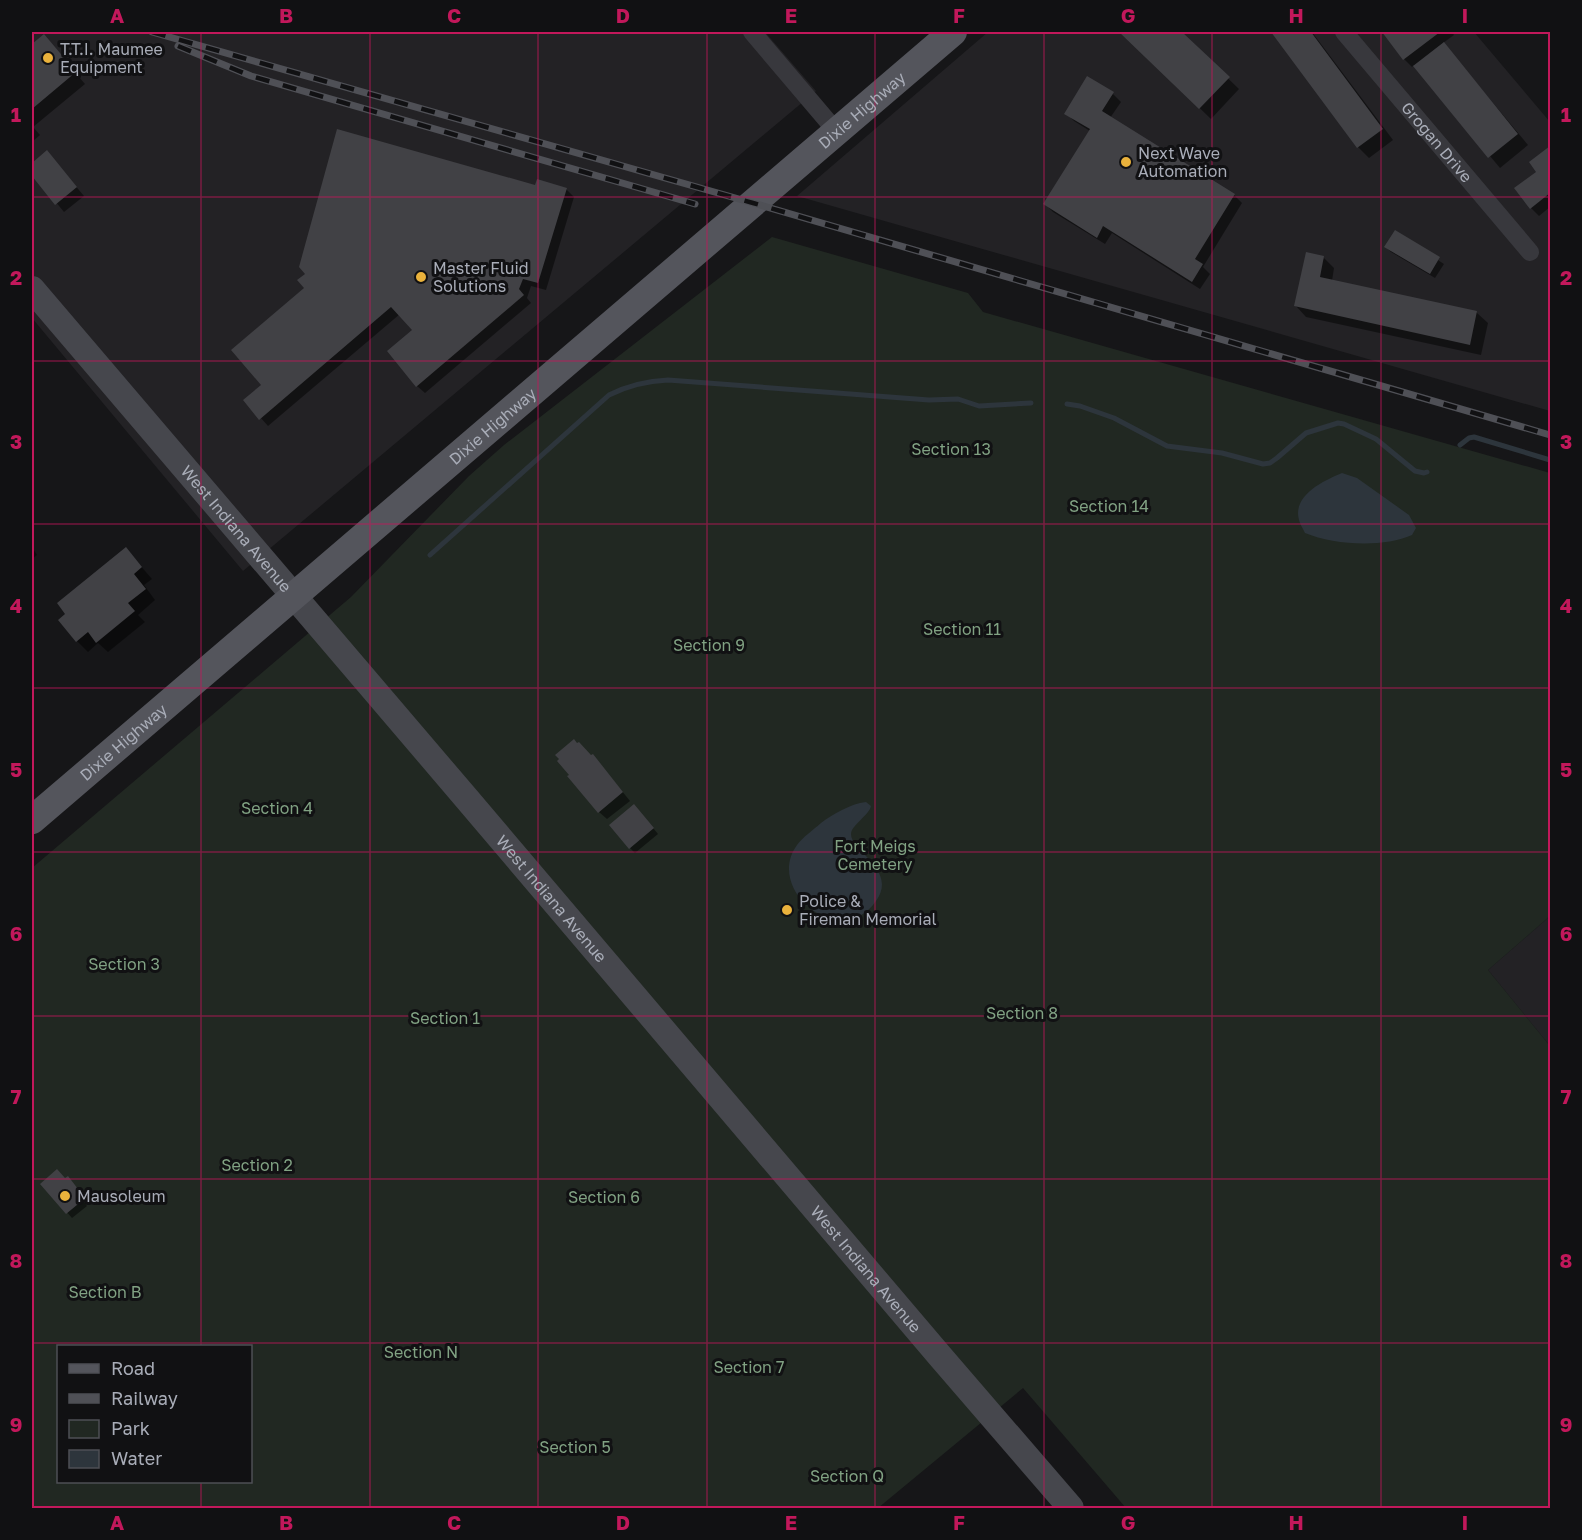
<svg xmlns="http://www.w3.org/2000/svg" width="1582" height="1540" font-family="'Golos Text',sans-serif">
	<style>
		.built { fill: #232225 }
		.green { fill: #212822; fill-rule: evenodd }
		.water { fill: #2d353c }
		.shadow { fill: #0007 }
		.lines { fill: none; stroke-linecap: round; stroke-linejoin: round }
		.stream { stroke: #2d353c; stroke-width: 5 }
		.building { fill: #414145 }
		.street { stroke: #38383d; stroke-width: 18 }
		.secondary { stroke: #46474d; stroke-width: 26 }
		.primary { stroke: #54555c; stroke-width: 28 }
		.rail-casing { stroke: #4f5056; stroke-width: 7 }
		.rail { stroke: #111113; stroke-width: 4.5; stroke-dasharray: 14; stroke-linecap: butt }
		.grid { fill: none; stroke: #c2185b; stroke-width: 1.5; stroke-opacity: 0.55 }
		.poi-dot { fill: #eab23c; stroke: #111113; stroke-width: 2 }
		.labels { text-anchor: middle; dominant-baseline: central; stroke-width: 6; stroke-linejoin: round; paint-order: stroke }
		.poi-label { font-size: 16px; fill: #a9adb8; stroke: #111113; text-anchor: start }
		.street-label { font-size: 16px; fill: #a9adb8; stroke: #111113 }
		.park-label { font-size: 16px; fill: #81a283; stroke: #111113 }
		.neatline { fill: none; stroke: #c2185b; stroke-width: 2 }
		.grid-label { font-size: 20px; text-anchor: middle; font-weight: bold; fill: #c2185b }
	</style>
	<rect width="100%" height="100%" fill="#161618"/>
	<path class="built" d="M 32,32 L 765,32 L 816,91 L 243,571 L 32,318 Z
		M 988,32 L 1474,32 L 1550,122 L 1550,411 L 797,196 Z
		M 1550,916 L 1550,1046 L 1488,970 Z"/>
	<path class="green" d="M 772,237 L 968,293 L 983,312 L 1550,473 L 1550,916 L 1488,970 L 1550,1046 L 1550,1508 L 1126,1508 L 1023,1388 L 878,1508 L 32,1508 L 32,868 L 351,597 L 469,476 L 504,445 ZM 58,1346 L 250,1346 L 250,1482 L 58,1482 Z"/>
	<path class="water" d="M 1342,473 L 1357,478 L 1409,515 L 1416,528 L 1412,535 C 1383,548 1334,545 1305,533 C 1303,529 1300,524 1299,520 C 1292,495 1325,480 1342,473 Z
		M 866,802 L 871,806 L 870,809 C 865,817 856,823 852,830 C 843,849 900,867 876,901 C 841,952 764,890 797,845 C 803,837 813,830 821,823 C 833,814 850,804 866,802 Z"/>
	<path class="shadow" d="M 1121,32 L 1180,32 L 1239,89 L 1211,119 Z
		M 1273,32 L 1312,32 L 1393,140 L 1369,158 L 1358,147 Z
		M 1384,32 L 1452,32 L 1454,35 L 1443,43 L 1528,145 L 1500,168 L 1414,65 L 1412,67 L 1404,59 Z
		M 44,36 L 85,84 L 33,127 L 40,135 L 32,142 L 32,46 Z
		M 1113,94 L 1121,102 L 1110,118 L 1234,195 L 1242,203 L 1203,267 L 1210,274 L 1200,289 L 1112,233 L 1105,244 L 1053,212 L 1045,204 L 1090,131 L 1074,121 L 1066,113 Z
		M 1550,148 L 1550,207 L 1539,216 L 1531,208 L 1538,172 L 1531,162 Z
		M 47,152 L 84,196 L 64,212 L 32,173 L 32,165 Z
		M 536,187 L 566,189 L 574,197 L 546,290 L 531,286 L 527,298 L 531,303 L 425,393 L 417,386 L 414,330 L 400,314 L 268,426 L 245,400 Z
		M 1395,232 L 1444,264 L 1435,278 L 1391,252 L 1386,247 Z
		M 1324,258 L 1334,268 L 1332,281 L 1477,313 L 1488,323 L 1481,355 L 1306,317 L 1296,306 Z
		M 32,547 L 37,555 L 32,559 Z
		M 126,549 L 152,579 L 144,585 L 155,600 L 138,615 L 145,622 L 108,652 L 98,643 L 88,652 L 77,641 Z
		M 600,764 L 630,801 L 607,819 L 599,812 Z
		M 639,811 L 658,834 L 635,853 L 630,848 Z
		M 65,1180 L 72,1183 L 82,1195 L 80,1197 L 87,1206 L 72,1218 L 42,1184 Z"/>
	<g class="lines">
		<path class="stream" d="M 1067,404 L 1080,406 L 1114,418 L 1167,446 L 1222,453 L 1263,464 L 1270,463 L 1277,458 L 1306,433 L 1338,423 L 1344,424 L 1376,439 L 1415,471 L 1424,473 L 1427,472
			M 1460,445 L 1469,438 L 1474,437 L 1550,460
			M 430,555 L 609,395 C 629,385 646,381 668,380 L 929,400 L 958,399 L 979,406 L 1031,403"/>
	</g>
	<path class="building" d="M 1119,32 L 1182,32 L 1230,77 L 1199,109 Z
		M 1271,32 L 1311,32 L 1383,129 L 1357,148 Z
		M 1382,32 L 1440,32 L 1403,60 Z
		M 44,34 L 76,72 L 32,109 L 32,44 Z
		M 1444,42 L 1518,134 L 1488,158 L 1413,66 Z
		M 1087,76 L 1114,92 L 1102,111 L 1235,194 L 1195,259 L 1203,264 L 1192,282 L 1103,226 L 1097,238 L 1043,204 L 1090,129 L 1064,114 Z
		M 337,129 L 535,185 L 537,179 L 567,188 L 538,283 L 523,279 L 519,289 L 524,295 L 416,387 L 387,351 L 412,330 L 391,307 L 259,420 L 243,400 L 261,385 L 231,350 L 304,288 L 297,280 L 305,274 L 299,267 Z
		M 1550,146 L 1550,193 L 1530,209 L 1514,188 L 1536,172 L 1529,162 Z
		M 47,150 L 77,187 L 55,205 L 32,176 L 32,163 Z
		M 1395,230 L 1440,257 L 1430,274 L 1384,247 Z
		M 1306,252 L 1324,256 L 1320,277 L 1477,311 L 1470,345 L 1294,306 Z
		M 126,547 L 142,567 L 134,574 L 146,589 L 128,603 L 135,611 L 96,643 L 88,632 L 76,642 L 58,620 L 65,614 L 57,603 Z
		M 574,739 L 577,743 L 579,742 L 591,755 L 593,754 L 623,792 L 598,813 L 567,776 L 569,775 L 557,761 L 559,759 L 555,755 Z
		M 634,804 L 654,828 L 629,849 L 609,825 Z
		M 57,1169 L 65,1178 L 68,1176 L 78,1189 L 76,1191 L 83,1200 L 66,1214 L 40,1184 Z"/>
	<g class="lines">
		<g class="street">
			<path d="M 752,32 L 836,131"/>
			<path id="s1" d="M 1344,32 L 1530,252"/>
		</g>
		<path class="secondary" id="s2" d="M 32,289 L 467,799 L 939,1355 L 1071,1508"/>
		<path class="primary" id="s3" d="M 32,820 L 953,32"/>
		<g class="rail-casing">
			<path id="rail" d="M 152,32 L 753,203 L 1550,435
				M 178,46 L 251,76 L 695,204"/>
		</g>
		<use href="#rail" class="rail"/>
	</g>
	<path class="grid" d="M 201,32 L 201,1346M 370,32 L 370,1508M 538,32 L 538,1508M 707,32 L 707,1508M 875,32 L 875,1508M 1044,32 L 1044,1508M 1212,32 L 1212,1508M 1381,32 L 1381,1508M 32,197 L 1550,197M 32,361 L 1550,361M 32,524 L 1550,524M 32,688 L 1550,688M 32,852 L 1550,852M 32,1016 L 1550,1016M 32,1179 L 1550,1179M 32,1343 L 1550,1343M 201,1482 L 201,1508"/>
	<g class="poi-dot">
		<circle cx="48" cy="58" r="6"/>
		<circle cx="1126" cy="162" r="6"/>
		<circle cx="421" cy="277" r="6"/>
		<circle cx="787" cy="910" r="6"/>
		<circle cx="65" cy="1196" r="6"/>
	</g>
	<g class="labels">
		<g class="poi-label">
			<text x="60" y="49">T.T.I. Maumee<tspan x="60" dy="18">Equipment</tspan></text>
			<text x="1138" y="153">Next Wave<tspan x="1138" dy="18">Automation</tspan></text>
			<text x="433" y="268">Master Fluid<tspan x="433" dy="18">Solutions</tspan></text>
			<text x="799" y="901">Police &amp;<tspan x="799" dy="18">Fireman Memorial</tspan></text>
			<text x="77" y="1196">Mausoleum</text>
		</g>
		<g class="street-label">
			<text stroke="none"><textPath href="#s3" startOffset="1092">Dixie Highway</textPath></text>
			<text stroke="none"><textPath href="#s1" startOffset="144">Grogan Drive</textPath></text>
			<text stroke="none"><textPath href="#s3" startOffset="606">Dixie Highway</textPath></text>
			<text stroke="none"><textPath href="#s2" startOffset="315">West Indiana Avenue</textPath></text>
			<text stroke="none"><textPath href="#s3" startOffset="120">Dixie Highway</textPath></text>
			<text stroke="none"><textPath href="#s2" startOffset="801">West Indiana Avenue</textPath></text>
			<text stroke="none"><textPath href="#s2" startOffset="1287">West Indiana Avenue</textPath></text>
		</g>
		<g class="park-label">
			<text x="951" y="449">Section 13</text>
			<text x="1109" y="506">Section 14</text>
			<text x="962" y="629">Section 11</text>
			<text x="709" y="645">Section 9</text>
			<text x="277" y="808">Section 4</text>
			<text x="875" y="846">Fort Meigs<tspan x="875" dy="18">Cemetery</tspan></text>
			<text x="124" y="964">Section 3</text>
			<text x="1022" y="1013">Section 8</text>
			<text x="445" y="1018">Section 1</text>
			<text x="257" y="1165">Section 2</text>
			<text x="604" y="1197">Section 6</text>
			<text x="105" y="1292">Section B</text>
			<text x="421" y="1352">Section N</text>
			<text x="749" y="1367">Section 7</text>
			<text x="575" y="1447">Section 5</text>
			<text x="847" y="1476">Section Q</text>
		</g>
	</g>
	<rect width="1582" height="1540" fill="none" stroke="#111113" stroke-width="66"/>
	<rect x="57" y="1345" width="195" height="138" fill="#111113" stroke="#4e4f55" stroke-width="1.5"/>
	<rect x="69" y="1364" width="30" height="9" fill="#54555c" stroke="#4e4f55" stroke-width="1.5"/>
	<text x="111" y="1375" font-size="18" fill="#a9adb8">Road</text>
	<rect x="69" y="1394" width="30" height="9" fill="#4f5056" stroke="#4e4f55" stroke-width="1.5"/>
	<text x="111" y="1405" font-size="18" fill="#a9adb8">Railway</text>
	<rect x="69" y="1420" width="30" height="18" fill="#212822" stroke="#4e4f55" stroke-width="1.5"/>
	<text x="111" y="1435" font-size="18" fill="#a9adb8">Park</text>
	<rect x="69" y="1450" width="30" height="18" fill="#2d353c" stroke="#4e4f55" stroke-width="1.5"/>
	<text x="111" y="1465" font-size="18" fill="#a9adb8">Water</text>
	<rect x="33" y="33" width="1516" height="1474" class="neatline"/>
	<g class="grid-label">
		<text x="117" y="23">A</text>
		<text x="286" y="23">B</text>
		<text x="454" y="23">C</text>
		<text x="623" y="23">D</text>
		<text x="791" y="23">E</text>
		<text x="959" y="23">F</text>
		<text x="1128" y="23">G</text>
		<text x="1296" y="23">H</text>
		<text x="1465" y="23">I</text>
		<text x="16" y="122">1</text>
		<text x="1566" y="122">1</text>
		<text x="16" y="285">2</text>
		<text x="1566" y="285">2</text>
		<text x="16" y="449">3</text>
		<text x="1566" y="449">3</text>
		<text x="16" y="613">4</text>
		<text x="1566" y="613">4</text>
		<text x="16" y="777">5</text>
		<text x="1566" y="777">5</text>
		<text x="16" y="941">6</text>
		<text x="1566" y="941">6</text>
		<text x="16" y="1104">7</text>
		<text x="1566" y="1104">7</text>
		<text x="16" y="1268">8</text>
		<text x="1566" y="1268">8</text>
		<text x="16" y="1432">9</text>
		<text x="1566" y="1432">9</text>
		<text x="117" y="1530">A</text>
		<text x="286" y="1530">B</text>
		<text x="454" y="1530">C</text>
		<text x="623" y="1530">D</text>
		<text x="791" y="1530">E</text>
		<text x="959" y="1530">F</text>
		<text x="1128" y="1530">G</text>
		<text x="1296" y="1530">H</text>
		<text x="1465" y="1530">I</text>
	</g>
</svg>
